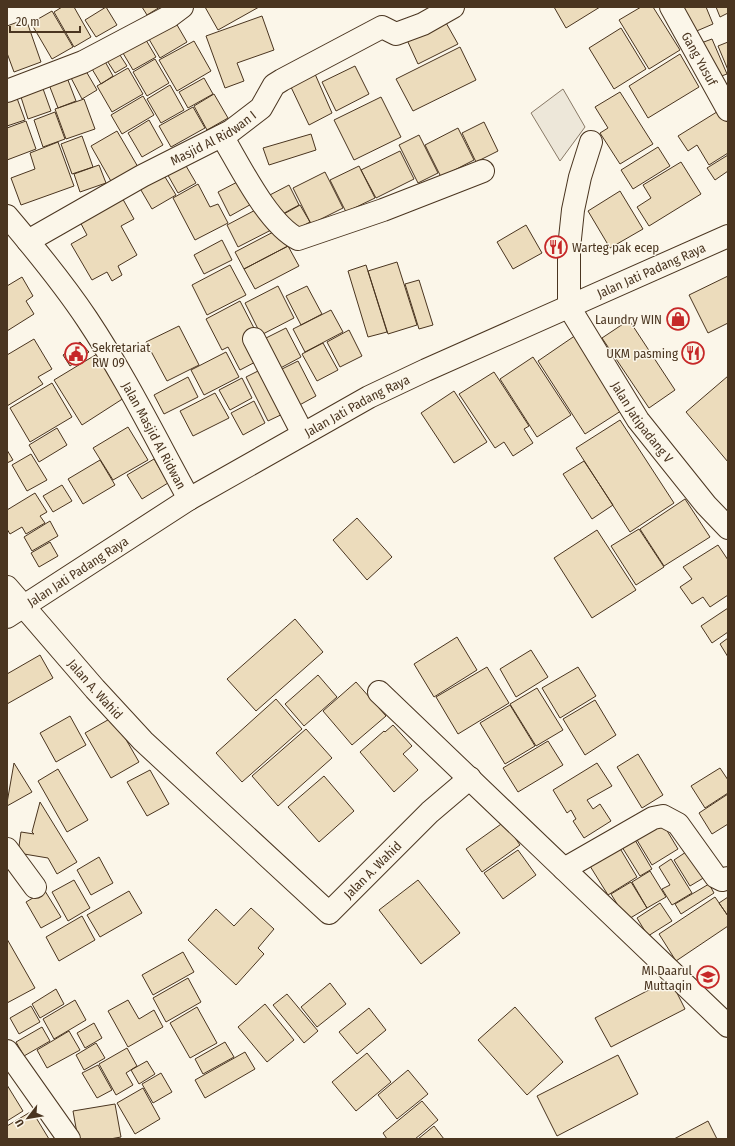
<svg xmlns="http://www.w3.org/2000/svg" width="735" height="1146" font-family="'Fira Sans Condensed',sans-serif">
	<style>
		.parking { fill: #ede7d9; stroke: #887966 }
		.building { fill: #ecdcbc; stroke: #4a3520 }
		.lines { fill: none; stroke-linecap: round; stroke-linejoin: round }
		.minor-casing { stroke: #4a3520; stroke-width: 24 }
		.minor { stroke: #fbf6e9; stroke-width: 22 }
		.labels { text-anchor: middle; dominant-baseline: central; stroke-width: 3; stroke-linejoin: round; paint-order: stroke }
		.street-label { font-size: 13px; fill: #4a3520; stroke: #fbf6e9 }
		.poi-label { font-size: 13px; fill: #4a3520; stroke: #fbf6e9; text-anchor: end }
	</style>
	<rect width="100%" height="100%" fill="#fbf6e9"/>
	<path class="parking" d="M 563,89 L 585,127 L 560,161 L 531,113 Z"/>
	<path class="building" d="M 62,7 L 74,7 L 91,37 L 74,47 L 54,12 Z
		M 106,7 L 117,25 L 96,37 L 85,20 Z
		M 142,7 L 160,7 L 147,15 Z
		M 205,7 L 259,7 L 218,30 Z
		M 554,7 L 600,7 L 566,28 Z
		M 641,7 L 653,7 L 680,50 L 649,69 L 619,20 Z
		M 681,7 L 706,7 L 713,24 L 692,33 Z
		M 716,7 L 728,7 L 728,13 L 720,17 Z
		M 52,11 L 73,47 L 52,59 L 31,23 Z
		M 262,16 L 274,50 L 237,63 L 244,81 L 225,88 L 206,36 Z
		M 173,18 L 187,42 L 160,58 L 146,34 Z
		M 26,19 L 41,62 L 14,72 L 7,53 L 7,26 Z
		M 445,21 L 458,44 L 418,64 L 407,40 Z
		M 621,28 L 646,69 L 614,89 L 589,48 Z
		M 143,35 L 156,57 L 133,70 L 120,48 Z
		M 712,39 L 727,74 L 716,78 L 701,43 Z
		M 194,41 L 211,71 L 177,91 L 159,60 Z
		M 728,42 L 728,70 L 718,46 Z
		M 460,47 L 476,80 L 413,111 L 396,79 Z
		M 116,49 L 127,66 L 115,73 L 104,56 Z
		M 680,54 L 699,87 L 648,118 L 629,86 Z
		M 102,56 L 113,76 L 101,84 L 89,64 Z
		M 155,59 L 169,83 L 147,96 L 133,72 Z
		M 83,66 L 97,90 L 82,99 L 69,74 Z
		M 355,66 L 369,94 L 336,111 L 322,82 Z
		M 128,68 L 143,94 L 112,112 L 97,86 Z
		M 315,74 L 332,113 L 309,125 L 290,85 Z
		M 66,75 L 76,101 L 58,108 L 48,82 Z
		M 204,78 L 213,94 L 188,108 L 179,92 Z
		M 170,85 L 184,110 L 161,123 L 147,99 Z
		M 42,86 L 51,111 L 28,119 L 20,94 Z
		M 14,90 L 25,120 L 7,126 L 7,93 Z
		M 620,92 L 653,144 L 620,164 L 600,133 L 608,128 L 595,107 Z
		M 214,94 L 228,118 L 207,130 L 194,106 Z
		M 143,96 L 154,115 L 122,134 L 111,115 Z
		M 381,97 L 401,137 L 354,160 L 334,120 Z
		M 84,99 L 95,129 L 66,139 L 55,109 Z
		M 193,107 L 205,128 L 171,147 L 159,126 Z
		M 720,110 L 728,122 L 728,153 L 709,165 L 697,145 L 688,151 L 678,136 Z
		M 55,112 L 65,139 L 43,147 L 34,120 Z
		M 149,120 L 163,145 L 142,157 L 128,133 Z
		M 26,121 L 36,149 L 7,160 L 7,128 Z
		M 484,122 L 498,151 L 476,162 L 462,133 Z
		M 458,128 L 474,160 L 441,177 L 425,145 Z
		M 117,131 L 138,167 L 112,183 L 91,146 Z
		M 311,134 L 316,150 L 269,165 L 263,148 Z
		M 419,135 L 438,173 L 418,183 L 399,145 Z
		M 82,136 L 93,167 L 72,174 L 61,144 Z
		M 58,142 L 74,186 L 21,205 L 11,178 L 35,169 L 30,153 Z
		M 658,147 L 670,166 L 633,189 L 621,170 Z
		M 400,151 L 414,179 L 376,198 L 361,170 Z
		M 728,155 L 728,171 L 715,180 L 707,168 Z
		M 182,159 L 196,183 L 178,193 L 165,170 Z
		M 681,162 L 701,194 L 649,226 L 637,207 L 651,198 L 643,185 Z
		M 99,165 L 106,183 L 80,192 L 74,174 Z
		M 359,166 L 375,198 L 346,212 L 330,180 Z
		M 162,172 L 176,195 L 152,209 L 138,185 Z
		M 325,172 L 343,208 L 311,224 L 293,188 Z
		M 243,179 L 255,202 L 230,216 L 218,192 Z
		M 198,184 L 210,207 L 218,204 L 228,223 L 195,240 L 173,198 Z
		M 289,185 L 299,205 L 277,217 L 266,197 Z
		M 620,191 L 643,229 L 610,248 L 588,211 Z
		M 120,194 L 134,219 L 121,226 L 137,255 L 118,266 L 122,275 L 112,281 L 107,272 L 92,280 L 71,244 L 87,235 L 78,218 Z
		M 300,205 L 310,222 L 291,232 L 282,215 Z
		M 263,206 L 275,228 L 238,247 L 227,225 Z
		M 526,225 L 542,253 L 513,269 L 497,242 Z
		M 279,229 L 288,246 L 244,269 L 235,252 Z
		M 222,240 L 232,260 L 204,274 L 194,255 Z
		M 288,246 L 299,266 L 255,289 L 244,269 Z
		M 397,262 L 417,325 L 388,334 L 368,271 Z
		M 230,265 L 246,295 L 207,315 L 192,285 Z
		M 366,265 L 387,332 L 368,337 L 348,271 Z
		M 728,276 L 728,323 L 708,333 L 689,295 Z
		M 22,277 L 33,296 L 26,301 L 34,314 L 7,331 L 7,286 Z
		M 419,280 L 433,325 L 419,329 L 405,284 Z
		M 278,286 L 294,318 L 261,335 L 245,303 Z
		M 307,286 L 322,314 L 301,325 L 286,296 Z
		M 240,301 L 256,332 L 261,359 L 240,370 L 228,347 L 222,350 L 206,319 Z
		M 331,310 L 343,332 L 305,352 L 293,329 Z
		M 629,320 L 675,390 L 649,408 L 602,338 Z
		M 179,326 L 199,365 L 167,381 L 146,342 Z
		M 286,328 L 301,357 L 273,372 L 258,342 Z
		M 349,330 L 362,356 L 340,367 L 327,342 Z
		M 576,335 L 624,409 L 585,434 L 538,361 Z
		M 34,339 L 52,369 L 38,377 L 43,384 L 7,406 L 7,355 Z
		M 80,342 L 89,352 L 70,366 L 63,355 Z
		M 323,343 L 338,370 L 317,381 L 302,354 Z
		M 226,352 L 239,377 L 204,395 L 191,370 Z
		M 97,354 L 124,398 L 82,425 L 54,380 Z
		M 533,357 L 571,415 L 537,437 L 500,379 Z
		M 298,361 L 316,396 L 294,408 L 276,372 Z
		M 266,367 L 289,411 L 268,421 L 246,377 Z
		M 494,372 L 529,426 L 524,429 L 533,443 L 513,456 L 504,442 L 495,448 L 459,394 Z
		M 728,376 L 728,462 L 686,412 Z
		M 188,377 L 198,397 L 164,414 L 154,395 Z
		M 242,378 L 252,398 L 230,410 L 219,390 Z
		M 52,383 L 72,417 L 30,442 L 10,408 Z
		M 454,391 L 487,442 L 454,463 L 421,413 Z
		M 215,393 L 229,418 L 193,436 L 180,411 Z
		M 254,401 L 265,423 L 243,435 L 231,413 Z
		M 620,420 L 674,503 L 630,532 L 576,448 Z
		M 128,427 L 148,460 L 113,480 L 93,448 Z
		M 57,428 L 67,445 L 39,462 L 29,445 Z
		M 7,450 L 13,460 L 7,463 Z
		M 31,454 L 47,480 L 27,491 L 12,465 Z
		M 154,459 L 168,483 L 142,499 L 127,475 Z
		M 100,460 L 115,485 L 83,504 L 68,479 Z
		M 584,461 L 613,505 L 592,519 L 563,474 Z
		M 62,485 L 72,501 L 53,512 L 43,496 Z
		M 35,493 L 47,512 L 40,516 L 45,523 L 26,534 L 22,527 L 10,534 L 7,529 L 7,510 Z
		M 685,499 L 710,537 L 664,566 L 640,529 Z
		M 357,518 L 392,557 L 367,580 L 333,540 Z
		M 50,521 L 58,536 L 32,551 L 24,537 Z
		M 639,529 L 664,567 L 636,585 L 611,546 Z
		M 597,530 L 636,590 L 592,618 L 554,558 Z
		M 50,542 L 58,556 L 39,567 L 31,553 Z
		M 718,545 L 728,560 L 728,595 L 710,607 L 703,597 L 692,604 L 680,587 L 692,579 L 683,567 Z
		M 728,608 L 728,632 L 712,643 L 701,626 Z
		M 295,619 L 323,652 L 256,711 L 227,679 Z
		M 457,637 L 477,670 L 434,697 L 414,664 Z
		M 728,638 L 728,657 L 720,644 Z
		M 531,650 L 548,677 L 516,697 L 500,669 Z
		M 40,655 L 53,678 L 7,704 L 7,674 Z
		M 487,667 L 509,703 L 458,734 L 436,697 Z
		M 578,667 L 596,696 L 560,718 L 542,688 Z
		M 318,675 L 337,697 L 304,726 L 285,704 Z
		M 356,682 L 386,716 L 352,745 L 323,711 Z
		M 537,688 L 563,730 L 536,746 L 510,704 Z
		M 276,699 L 302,729 L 242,782 L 216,753 Z
		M 595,700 L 616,735 L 585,755 L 563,719 Z
		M 510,705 L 535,746 L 505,764 L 480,723 Z
		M 70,716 L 86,745 L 56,762 L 40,733 Z
		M 113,717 L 139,762 L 111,778 L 85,733 Z
		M 393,725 L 412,746 L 403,754 L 418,770 L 394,792 L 360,752 L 384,731 L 385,732 Z
		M 306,729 L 332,758 L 278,806 L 252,776 Z
		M 548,741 L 563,765 L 518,792 L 503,768 Z
		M 638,754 L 663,795 L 642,808 L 617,767 Z
		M 14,763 L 32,792 L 7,806 L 7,803 Z
		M 597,763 L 612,786 L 587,800 L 593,809 L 600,804 L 611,821 L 584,838 L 573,821 L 576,819 L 571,810 L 567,813 L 553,790 Z
		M 720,768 L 728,780 L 728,793 L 705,808 L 691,786 Z
		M 58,769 L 88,820 L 67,832 L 38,781 Z
		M 150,770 L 169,804 L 147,816 L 127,782 Z
		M 324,776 L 354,811 L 319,842 L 288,807 Z
		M 728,794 L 728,824 L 712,834 L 699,813 Z
		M 40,802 L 77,862 L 57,874 L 48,858 L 18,853 L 21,832 L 34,834 L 32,832 Z
		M 660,819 L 678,849 L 652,865 L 634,835 Z
		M 504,822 L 520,845 L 482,872 L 466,849 Z
		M 615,840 L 637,877 L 608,895 L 585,858 Z
		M 635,840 L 652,869 L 640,876 L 622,847 Z
		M 518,850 L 536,875 L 503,899 L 484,873 Z
		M 689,850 L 705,877 L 690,886 L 674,860 Z
		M 99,857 L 113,883 L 91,895 L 77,870 Z
		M 671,859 L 692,893 L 672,905 L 662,889 L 670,885 L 659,867 Z
		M 650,871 L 666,897 L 647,908 L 632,882 Z
		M 74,880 L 90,908 L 68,921 L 52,892 Z
		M 418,880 L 460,933 L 421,964 L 379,910 Z
		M 631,882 L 647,908 L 627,920 L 611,894 Z
		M 709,884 L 714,893 L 681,914 L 675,904 Z
		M 45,891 L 61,917 L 41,928 L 26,902 Z
		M 129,891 L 142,913 L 100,937 L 87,915 Z
		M 715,897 L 728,916 L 728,926 L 676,961 L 659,934 Z
		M 728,897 L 728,916 L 719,903 Z
		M 660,903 L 672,921 L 648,936 L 637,918 Z
		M 251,908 L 274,929 L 258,948 L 264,954 L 236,985 L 188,940 L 216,909 L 234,926 Z
		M 82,916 L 95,940 L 59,961 L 46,937 Z
		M 7,939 L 35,988 L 7,1003 Z
		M 183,952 L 194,972 L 153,995 L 142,975 Z
		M 188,978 L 201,1002 L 166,1022 L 153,998 Z
		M 670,979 L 685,1009 L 611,1047 L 595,1018 Z
		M 330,983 L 346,1004 L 317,1027 L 301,1007 Z
		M 56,989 L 64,1004 L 40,1018 L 32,1004 Z
		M 287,994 L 318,1031 L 304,1043 L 273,1005 Z
		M 75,1000 L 86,1020 L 54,1039 L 43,1019 Z
		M 128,1000 L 139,1019 L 154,1010 L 163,1027 L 128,1047 L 108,1011 Z
		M 265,1004 L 294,1040 L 267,1062 L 238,1027 Z
		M 31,1006 L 40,1022 L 19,1034 L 10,1018 Z
		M 197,1007 L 217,1043 L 190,1058 L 170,1023 Z
		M 515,1007 L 563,1062 L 527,1095 L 478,1040 Z
		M 369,1008 L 386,1030 L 357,1054 L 339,1032 Z
		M 94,1023 L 102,1038 L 85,1048 L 77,1033 Z
		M 42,1027 L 50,1041 L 24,1056 L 16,1042 Z
		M 69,1031 L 80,1050 L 47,1068 L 37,1050 Z
		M 225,1042 L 234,1057 L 203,1074 L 195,1059 Z
		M 96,1043 L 105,1058 L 84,1070 L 76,1055 Z
		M 127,1048 L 137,1066 L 126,1073 L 133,1085 L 116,1095 L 99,1064 Z
		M 245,1052 L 255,1069 L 205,1098 L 195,1080 Z
		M 367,1053 L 391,1082 L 356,1111 L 332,1082 Z
		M 618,1055 L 638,1094 L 557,1136 L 537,1096 Z
		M 147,1061 L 155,1074 L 139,1084 L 131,1070 Z
		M 98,1065 L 112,1090 L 97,1098 L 82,1073 Z
		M 408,1070 L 428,1094 L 397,1119 L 378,1095 Z
		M 161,1073 L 172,1092 L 153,1103 L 142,1084 Z
		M 7,1085 L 23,1111 L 7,1121 Z
		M 143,1088 L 160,1119 L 135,1134 L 117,1103 Z
		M 422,1101 L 438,1120 L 415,1139 L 387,1139 L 383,1133 Z
		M 115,1104 L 121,1137 L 110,1139 L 78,1139 L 73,1111 Z
		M 32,1111 L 49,1139 L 7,1139 L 7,1126 Z
		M 708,1121 L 717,1139 L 674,1139 Z
		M 434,1126 L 444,1139 L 418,1139 Z"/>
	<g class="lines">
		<g class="minor-casing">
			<g id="minor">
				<path id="s1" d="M 671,7 L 728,110"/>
				<path d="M 7,91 L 83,62 L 170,16 L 182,7"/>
				<path d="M 222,136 C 240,166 268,224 298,239 L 383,210 L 483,171"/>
				<path id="s2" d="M 591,142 L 580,177 L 573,210 L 569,248 L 569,307 L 638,420 L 706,505 L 728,528"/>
				<path id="s3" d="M 7,216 C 35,249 63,283 87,319 C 125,376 156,439 189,499"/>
				<path id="s4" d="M 28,241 L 142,176 L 231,131 L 261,108 L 274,85 L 282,80 L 382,27 L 396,34 L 423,24 L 453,7"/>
				<path d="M 254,339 L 303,434"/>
				<path id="s5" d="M 7,587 L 95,689 L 143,741 L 329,913 L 430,812 L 470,778"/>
				<path id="s6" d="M 7,617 L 189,499 L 369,397 L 426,370 L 728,236"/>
				<path d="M 379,692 L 728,1026"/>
				<path d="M 7,849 L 35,887"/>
				<path d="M 564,869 L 653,818 L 663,816 L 678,824 L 716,877 L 722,880 L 728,878"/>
				<path d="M 7,1051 L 69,1139"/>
			</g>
		</g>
		<use href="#minor" class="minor"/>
	</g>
	<defs>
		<g id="restaurant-ring" transform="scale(1.15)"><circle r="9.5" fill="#fbf6e9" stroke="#c62828" stroke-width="1.5"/><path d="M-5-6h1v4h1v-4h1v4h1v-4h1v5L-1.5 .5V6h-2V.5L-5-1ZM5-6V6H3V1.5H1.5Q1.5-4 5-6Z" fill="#c62828"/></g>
		<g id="shop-ring" transform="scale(1.15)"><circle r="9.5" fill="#fbf6e9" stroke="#c62828" stroke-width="1.5"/><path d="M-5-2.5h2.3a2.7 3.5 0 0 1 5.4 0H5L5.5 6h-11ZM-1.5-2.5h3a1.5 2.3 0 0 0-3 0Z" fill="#c62828"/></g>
		<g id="civic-ring" transform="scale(1.15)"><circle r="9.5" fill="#fbf6e9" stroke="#c62828" stroke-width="1.5"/><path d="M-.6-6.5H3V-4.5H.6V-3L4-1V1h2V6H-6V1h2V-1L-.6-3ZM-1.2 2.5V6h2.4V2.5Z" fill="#c62828"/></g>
		<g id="school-ring" transform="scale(1.15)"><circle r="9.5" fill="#fbf6e9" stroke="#c62828" stroke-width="1.5"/><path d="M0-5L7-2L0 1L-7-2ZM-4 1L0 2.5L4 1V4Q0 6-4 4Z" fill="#c62828"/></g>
	</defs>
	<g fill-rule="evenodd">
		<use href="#restaurant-ring" x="556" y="247"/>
		<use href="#shop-ring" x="678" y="319"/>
		<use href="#restaurant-ring" x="693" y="353"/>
		<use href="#civic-ring" x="76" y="354"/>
		<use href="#school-ring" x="708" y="977"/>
	</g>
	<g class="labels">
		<g class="street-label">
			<text stroke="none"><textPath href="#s1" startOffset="59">Gang Yusuf</textPath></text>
			<text stroke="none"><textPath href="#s4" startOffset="212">Masjid Al Ridwan I</textPath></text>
			<text stroke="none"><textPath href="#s6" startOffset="733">Jalan Jati Padang Raya</textPath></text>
			<text stroke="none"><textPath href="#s6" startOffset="409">Jalan Jati Padang Raya</textPath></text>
			<text stroke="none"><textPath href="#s2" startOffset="304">Jalan Jatipadang V</textPath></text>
			<text stroke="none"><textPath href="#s3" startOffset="265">Jalan Masjid Al Ridwan</textPath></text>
			<text stroke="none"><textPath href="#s6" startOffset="84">Jalan Jati Padang Raya</textPath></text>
			<text stroke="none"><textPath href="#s5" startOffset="135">Jalan A. Wahid</textPath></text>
			<text stroke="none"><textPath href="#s5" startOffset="520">Jalan A. Wahid</textPath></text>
		</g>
		<g class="poi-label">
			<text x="572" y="247" text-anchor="start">Warteg pak ecep</text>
			<text x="662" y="319">Laundry WIN</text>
			<text x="92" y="347" text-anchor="start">Sekretariat<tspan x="92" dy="15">RW 09</tspan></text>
			<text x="678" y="353">UKM pasming</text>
			<text x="692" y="970">MI Daarul<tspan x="692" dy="15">Muttaqin</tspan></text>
		</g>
	</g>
	<rect width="735" height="1146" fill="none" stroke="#4a3520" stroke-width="16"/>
	<g transform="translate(28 1118) rotate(239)" stroke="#fbf6e9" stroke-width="3" paint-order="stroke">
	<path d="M0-3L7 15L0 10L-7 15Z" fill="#4a3520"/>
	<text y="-6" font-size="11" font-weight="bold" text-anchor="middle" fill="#4a3520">U</text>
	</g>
	<path d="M10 26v6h70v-6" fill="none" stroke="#4a3520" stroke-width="2"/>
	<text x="16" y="26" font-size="12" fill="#4a3520" stroke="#fbf6e9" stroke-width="3" paint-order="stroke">20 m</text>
</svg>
